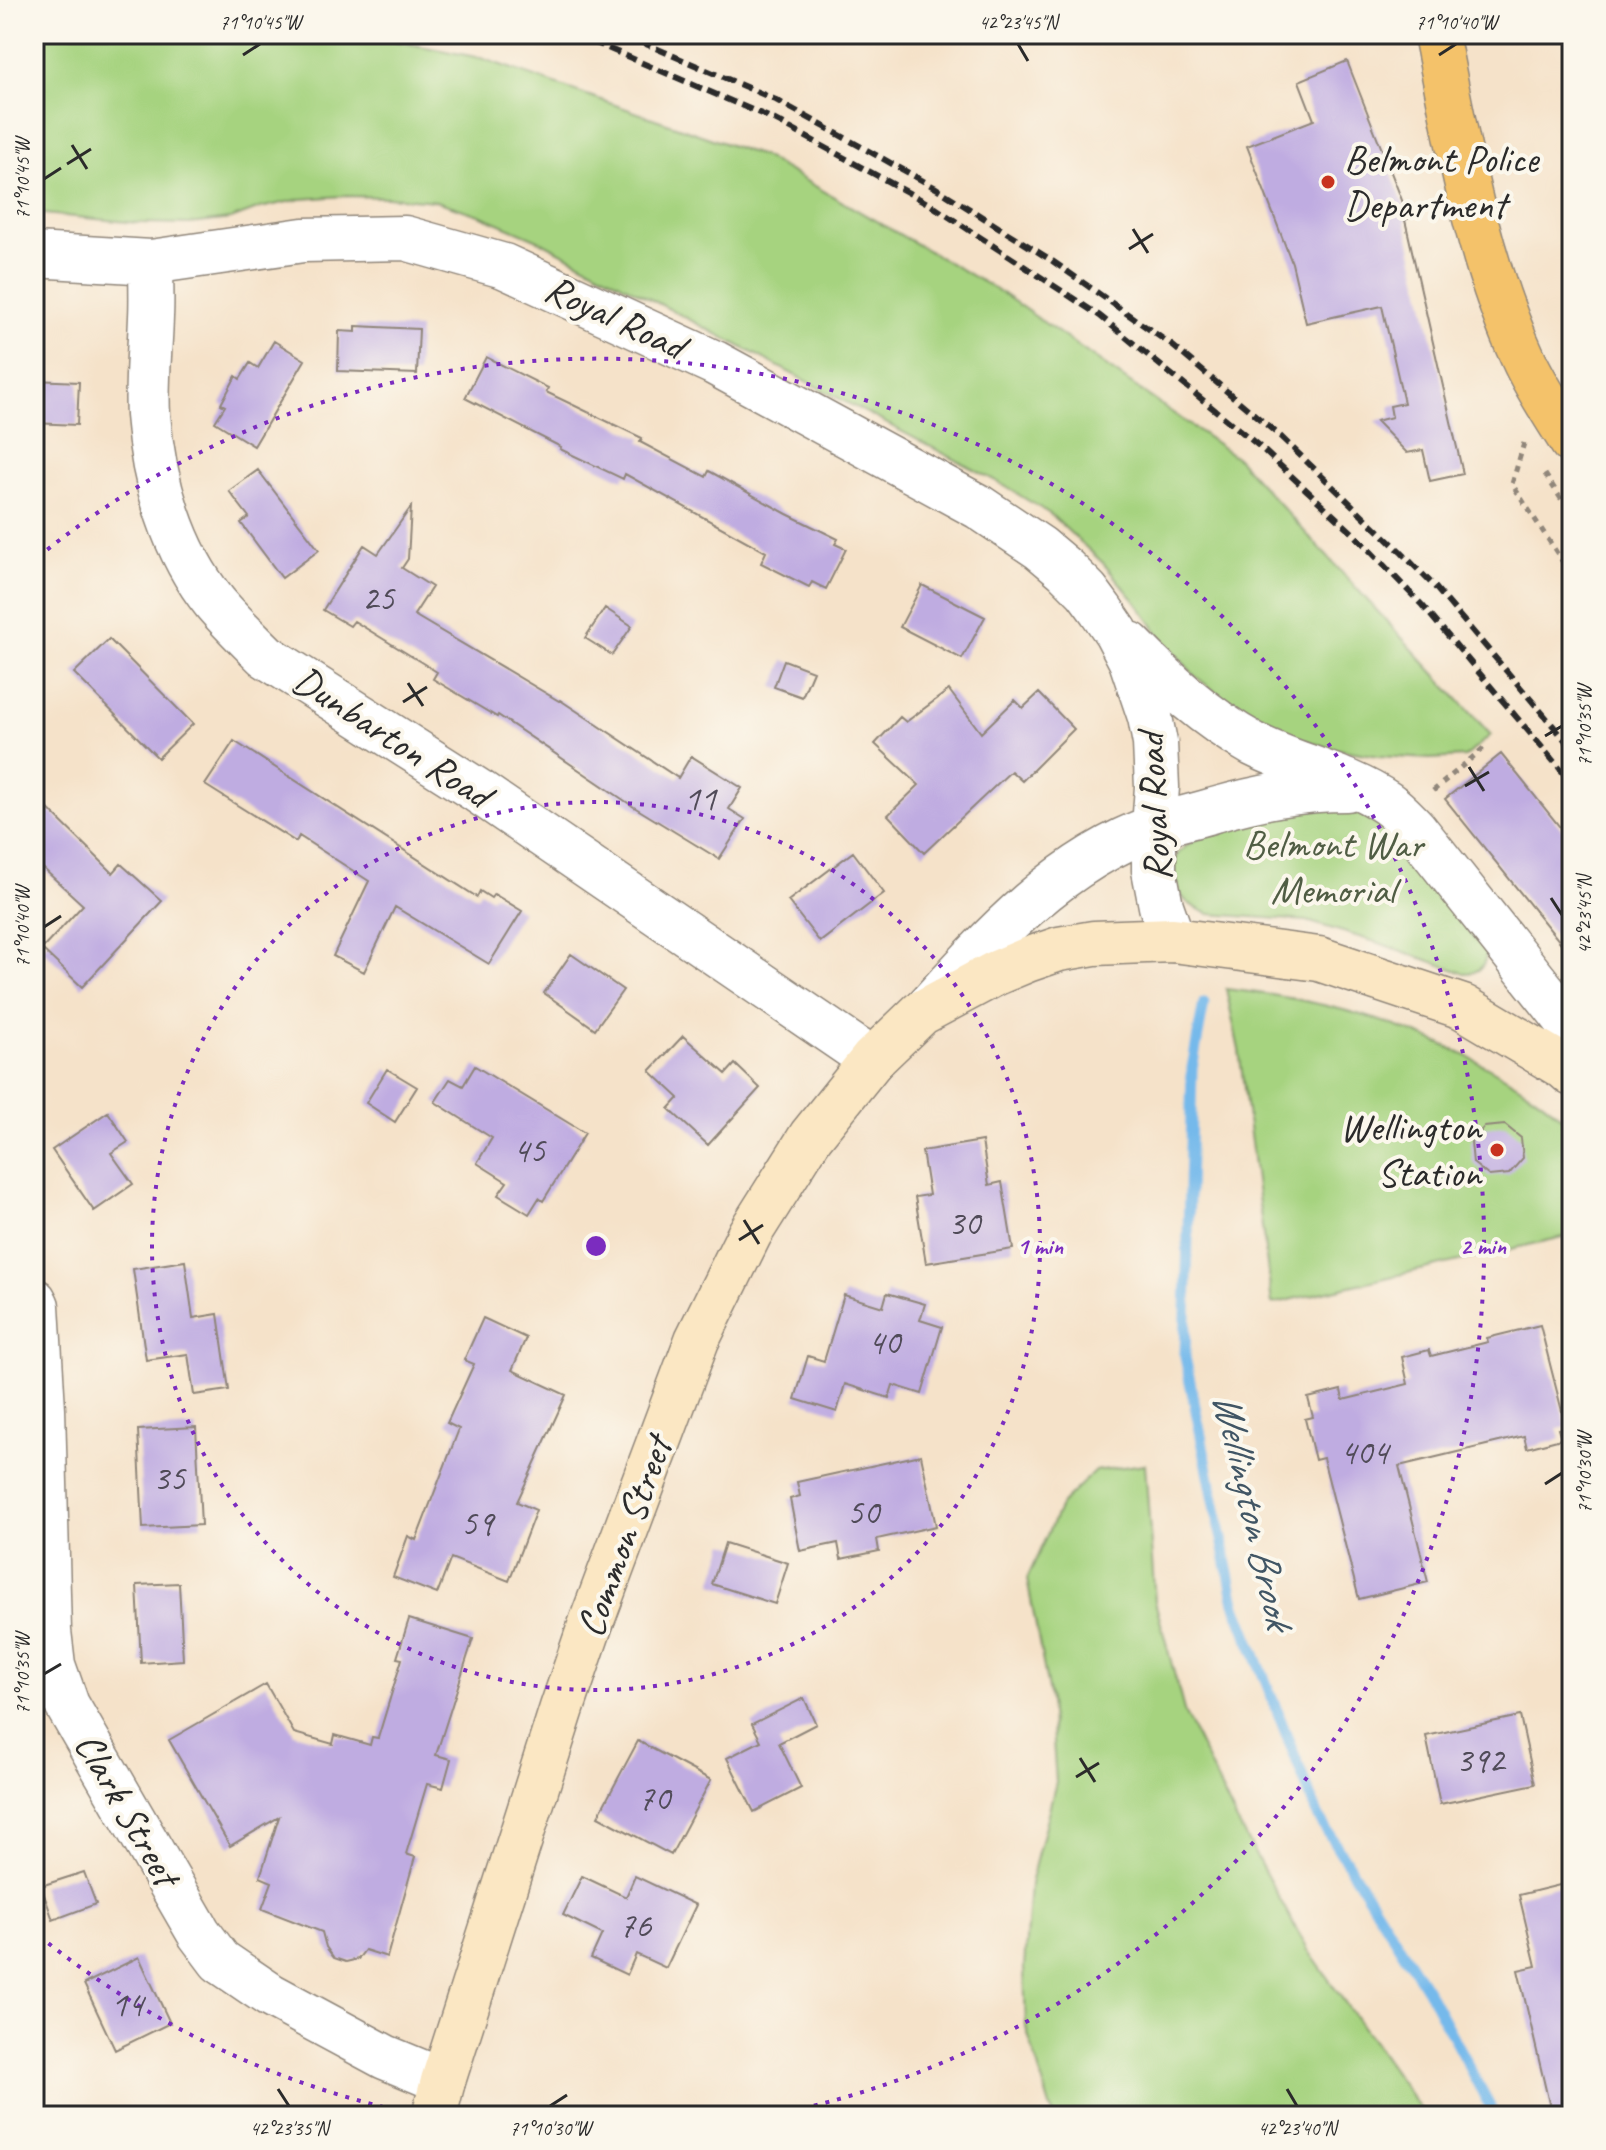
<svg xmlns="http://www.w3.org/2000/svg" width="1606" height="2150" font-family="Caveat,sans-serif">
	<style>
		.green { fill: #a6d37f; stroke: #687f55; stroke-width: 2 }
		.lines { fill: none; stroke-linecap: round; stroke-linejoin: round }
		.stream { stroke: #75b9eb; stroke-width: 11 }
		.building { fill: #bface1 }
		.minor-casing { stroke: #90867a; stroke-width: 47 }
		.secondary-casing { stroke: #90867a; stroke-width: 47 }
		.primary-casing { stroke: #90867a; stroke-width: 47 }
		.path { stroke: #90867a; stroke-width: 5; stroke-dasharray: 6 6; stroke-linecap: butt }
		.minor { stroke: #fff; stroke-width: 44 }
		.secondary { stroke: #fbe7c3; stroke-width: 44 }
		.primary { stroke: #f4c26a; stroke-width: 44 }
		.rail { stroke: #2b2b2b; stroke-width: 6; stroke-dasharray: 12 6; stroke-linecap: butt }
		.ticks { fill: none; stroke: #2b2b2b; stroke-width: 3 }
		.ring { fill: none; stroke: #7b2cbf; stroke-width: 4; stroke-dasharray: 4 8 }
		.poi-dot { fill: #c8321e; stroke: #fbf7ec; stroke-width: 3 }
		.labels { text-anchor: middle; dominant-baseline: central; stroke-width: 8; stroke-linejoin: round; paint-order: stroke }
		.number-label { font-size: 36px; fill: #504b58 }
		.poi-label { font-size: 40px; fill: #2b2b2b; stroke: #fbf7ec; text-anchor: start }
		.street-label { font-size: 40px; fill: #2b2b2b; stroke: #fbf7ec }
		.park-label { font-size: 40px; fill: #505d44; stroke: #fbf7ec }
		.water-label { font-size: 42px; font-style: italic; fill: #415665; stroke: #fbf7ec }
		.centre { fill: #7b2cbf; stroke: #fbf7ec; stroke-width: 4 }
		.ring-label { font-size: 24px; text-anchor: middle; font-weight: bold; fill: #7b2cbf; stroke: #fbf7ec; stroke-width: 8; stroke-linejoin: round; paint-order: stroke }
		.neatline { fill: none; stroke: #2b2b2b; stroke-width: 3 }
		.ticks-label { font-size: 20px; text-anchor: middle; fill: #2b2b2b }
	</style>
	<rect width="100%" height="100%" fill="#fbf7ec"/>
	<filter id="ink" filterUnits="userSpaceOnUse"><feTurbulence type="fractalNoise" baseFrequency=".0125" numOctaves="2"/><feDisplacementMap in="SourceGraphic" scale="16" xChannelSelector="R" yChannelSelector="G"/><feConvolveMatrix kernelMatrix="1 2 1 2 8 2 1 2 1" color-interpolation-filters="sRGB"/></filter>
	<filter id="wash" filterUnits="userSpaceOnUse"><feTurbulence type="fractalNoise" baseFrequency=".006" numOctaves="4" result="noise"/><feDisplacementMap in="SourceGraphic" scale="32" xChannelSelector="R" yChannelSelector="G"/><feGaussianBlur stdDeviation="1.8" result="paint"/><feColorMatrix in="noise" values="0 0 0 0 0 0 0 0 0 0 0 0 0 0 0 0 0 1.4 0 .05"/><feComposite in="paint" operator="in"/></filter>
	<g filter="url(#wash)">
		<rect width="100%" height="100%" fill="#f5e2c9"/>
		<path class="green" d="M 34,34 L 360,34 L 481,58 L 764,157 L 1002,293 L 1237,458 L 1491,735 L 1465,757 L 1430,759 L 1378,756 L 1330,748 L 1284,734 L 1240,711 L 1195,676 L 1165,642 L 1137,603 L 1103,563 L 1050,514 L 998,482 L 538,240 L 482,216 L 436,201 L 388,197 L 344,196 L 301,199 L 260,208 L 231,219 L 190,224 L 138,223 L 34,213 Z
			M 1349,809 L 1369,814 L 1379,821 L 1486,953 C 1486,967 1478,973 1464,973 L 1382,944 L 1307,921 L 1209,914 C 1188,905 1178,899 1175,876 C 1174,869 1172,864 1176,857 C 1188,833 1266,814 1294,810 C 1312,808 1331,809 1349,809 Z
			M 1226,989 C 1321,999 1410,1023 1493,1070 C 1522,1087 1548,1103 1572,1127 L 1572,1235 L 1272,1304 L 1239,1050 Z
			M 1145,1464 L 1155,1601 L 1185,1714 L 1236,1820 L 1308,1950 L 1425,2116 L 1054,2116 L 1050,2107 L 1026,2027 L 1024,1968 L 1030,1884 L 1056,1782 L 1050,1700 L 1027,1579 L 1061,1504 L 1095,1471 Z"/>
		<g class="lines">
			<path class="stream" d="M 1204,1003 L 1192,1068 L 1185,1357 L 1235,1603 L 1319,1818 L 1432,1998 L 1495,2116"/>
		</g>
		<g id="blocks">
			<path class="building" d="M 1347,61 L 1409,218 L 1405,220 L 1463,474 L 1430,481 L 1423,450 L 1407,453 L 1376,421 L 1392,417 L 1390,406 L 1404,403 L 1382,306 L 1306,323 L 1292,263 L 1247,146 L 1314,120 L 1299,81 Z
				M 356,326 L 419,329 L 417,374 L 338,371 L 339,331 L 356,332 Z
				M 274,341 L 305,360 L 254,446 L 215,422 L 225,406 L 221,404 L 236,376 L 240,379 L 250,363 L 258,368 Z
				M 486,357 L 548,388 L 546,392 L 642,438 L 640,442 L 706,477 L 709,471 L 787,514 L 838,539 L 835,544 L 846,549 L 826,589 L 812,582 L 809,587 L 761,563 L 766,552 L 625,474 L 623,479 L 560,449 L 561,447 L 465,398 Z
				M 34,380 L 79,382 L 77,425 L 34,423 Z
				M 258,470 L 319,550 L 282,578 L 241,523 L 249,517 L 229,491 Z
				M 411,507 L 408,559 L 402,568 L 432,587 L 414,615 L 559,701 L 560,700 L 678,778 L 691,756 L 742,788 L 729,809 L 745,819 L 719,859 L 634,807 L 498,715 L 497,717 L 433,679 L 437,672 L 354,621 L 350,626 L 323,610 L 364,545 L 378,554 Z
				M 922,585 L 985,617 L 962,659 L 900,627 Z
				M 605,608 L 632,626 L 612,655 L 585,638 Z
				M 109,639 L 193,724 L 158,758 L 74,673 Z
				M 784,660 L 813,671 L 802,697 L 774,687 Z
				M 949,690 L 981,733 L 1015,700 L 1023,708 L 1039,693 L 1074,729 L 1022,781 L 1011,771 L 924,853 L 888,815 L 919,785 L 875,744 L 900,717 L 906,722 Z
				M 234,741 L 477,897 L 480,891 L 491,898 L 494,894 L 522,911 L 489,964 L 395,907 L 364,972 L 333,956 L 369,881 L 299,836 L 296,842 L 205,785 Z
				M 1501,754 L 1572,842 L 1572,957 L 1445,799 Z
				M 34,795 L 113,873 L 121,864 L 162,901 L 82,987 L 42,949 L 83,905 L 34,860 Z
				M 853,852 L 884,893 L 820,942 L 788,901 Z
				M 571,954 L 623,990 L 595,1029 L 544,993 Z
				M 683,1036 L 726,1074 L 735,1064 L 760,1088 L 708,1145 L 669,1109 L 679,1098 L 650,1071 Z
				M 475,1066 L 585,1133 L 543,1201 L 539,1198 L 529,1214 L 498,1195 L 507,1182 L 477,1163 L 492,1138 L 435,1102 L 450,1079 L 463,1086 Z
				M 387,1069 L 417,1087 L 395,1122 L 366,1103 Z
				M 108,1112 L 128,1142 L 111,1153 L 133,1184 L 94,1211 L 52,1150 Z
				M 1505,1125 L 1521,1138 L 1523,1158 L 1509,1174 L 1489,1176 L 1473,1163 L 1471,1142 L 1484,1127 Z
				M 982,1141 L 989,1185 L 1002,1182 L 1013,1249 L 926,1263 L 915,1197 L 929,1195 L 922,1151 Z
				M 185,1261 L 193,1318 L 218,1314 L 229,1390 L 194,1395 L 188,1354 L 146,1360 L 133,1269 Z
				M 887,1293 L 925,1304 L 920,1320 L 942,1327 L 922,1394 L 893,1385 L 889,1398 L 845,1384 L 837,1412 L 795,1399 L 808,1356 L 824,1361 L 844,1295 L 883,1307 Z
				M 483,1318 L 526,1338 L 512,1370 L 566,1395 L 517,1502 L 536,1510 L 509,1581 L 451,1558 L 437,1594 L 393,1577 L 408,1536 L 416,1540 L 459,1429 L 447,1423 L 474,1364 L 464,1360 Z
				M 1540,1325 L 1566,1427 L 1558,1429 L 1561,1439 L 1527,1448 L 1524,1436 L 1399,1466 L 1428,1582 L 1359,1599 L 1323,1458 L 1315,1460 L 1305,1419 L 1313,1417 L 1308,1398 L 1341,1390 L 1343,1400 L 1408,1384 L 1402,1357 L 1429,1350 L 1431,1356 L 1488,1342 L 1487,1338 Z
				M 196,1427 L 201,1525 L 143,1528 L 138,1430 Z
				M 921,1455 L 936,1526 L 877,1539 L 879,1551 L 841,1559 L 838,1543 L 800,1551 L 790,1499 L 800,1496 L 797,1482 Z
				M 725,1543 L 788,1563 L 775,1604 L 712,1584 Z
				M 179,1583 L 183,1660 L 141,1663 L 137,1585 Z
				M 409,1619 L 473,1639 L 436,1755 L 451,1759 L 443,1788 L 427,1784 L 406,1854 L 415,1857 L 387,1957 L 365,1950 L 358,1959 L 346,1962 L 334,1958 L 326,1947 L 322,1932 L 262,1909 L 272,1882 L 260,1877 L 279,1817 L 230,1846 L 169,1740 L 266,1684 L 294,1733 L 333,1744 L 335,1735 L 370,1745 L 372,1737 L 378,1738 L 402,1659 L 397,1658 Z
				M 804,1698 L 816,1724 L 779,1743 L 801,1788 L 754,1812 L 727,1758 L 761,1741 L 752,1724 Z
				M 1520,1716 L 1535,1784 L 1440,1804 L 1426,1736 Z
				M 638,1741 L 711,1780 L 671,1855 L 598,1816 Z
				M 84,1872 L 96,1904 L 53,1920 L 41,1886 Z
				M 582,1876 L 626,1897 L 635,1876 L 696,1905 L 666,1968 L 636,1954 L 627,1975 L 591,1958 L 602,1934 L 563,1915 Z
				M 1572,1882 L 1572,2116 L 1552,2116 L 1518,1970 L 1536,1966 L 1519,1895 Z
				M 139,1957 L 170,2023 L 115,2050 L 84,1984 Z"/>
		</g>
	</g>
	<g filter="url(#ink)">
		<use href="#blocks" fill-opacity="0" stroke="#90867a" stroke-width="2"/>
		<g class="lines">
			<g class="minor-casing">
				<path id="minor" d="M 34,255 L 151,262 L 303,240 L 405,238 L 504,266 L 715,363 L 979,507 L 1040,548 L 1065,569 L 1087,591 L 1101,610 L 1116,632 L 1131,661 L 1150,717 L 1155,743 L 1157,787 L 1154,827 L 1154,870 L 1161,906 L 1173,940
					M 151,262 C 151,280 152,299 151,317 C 150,350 146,382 148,415 C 153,481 173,551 215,603 C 231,622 249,639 266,656 L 478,791 L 872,1060
					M 1130,644 C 1167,682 1206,718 1253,744 C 1296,766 1347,776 1387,803 C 1397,810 1406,820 1414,828 L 1572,1027
					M 927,1008 C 992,936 1061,860 1155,827 C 1174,820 1195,816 1214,810 C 1259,797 1300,789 1347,789
					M 34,1300 L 37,1306 L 43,1409 L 49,1631 L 53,1665 L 67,1705 L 199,1933 L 220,1961 L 270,1995 L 385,2057 L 443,2081"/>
			</g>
			<g class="secondary-casing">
				<path id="secondary" d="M 434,2116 L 443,2081 L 562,1708 L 591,1623 L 697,1340 L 750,1233 L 811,1136 L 872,1060 L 921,1013 L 996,973 L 1027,960 L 1059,949 L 1094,943 L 1173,940 L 1319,959 L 1463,1007 L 1564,1067 L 1572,1074"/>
			</g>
			<g class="primary-casing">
				<path id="primary" d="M 1436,34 C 1458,143 1476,256 1523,358 C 1536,387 1555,415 1572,442"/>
			</g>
			<path class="path" d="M 1524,443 L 1512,484 L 1572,576
				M 1545,474 L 1572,516
				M 1433,791 L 1487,745"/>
			<use href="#minor" class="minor"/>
			<use href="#secondary" class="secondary"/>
			<use href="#primary" class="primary"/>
			<path class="rail" d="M 575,34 L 773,119 L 931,205 L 1100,316 L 1259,446 L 1355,535 L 1422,605 L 1572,783
				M 623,34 L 776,100 L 936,188 L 1051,260 L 1173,346 L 1280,436 L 1401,552 L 1435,587 L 1572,748"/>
		</g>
	</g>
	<path class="ticks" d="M 1018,44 L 1028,61M 243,55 L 260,44M 1439,55 L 1456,44M 72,145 L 87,169M 67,164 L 91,149M 44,179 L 61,168M 1133,229 L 1148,253M 1129,249 L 1153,234M 408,683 L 423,706M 403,702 L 427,687M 1545,736 L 1562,726M 1469,767 L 1484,791M 1465,786 L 1489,772M 1551,898 L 1562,915M 44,927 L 61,916M 744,1220 L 759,1244M 739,1240 L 763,1225M 1545,1484 L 1562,1473M 44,1674 L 61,1664M 1080,1758 L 1095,1782M 1076,1777 L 1099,1763M 278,2089 L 289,2106M 1287,2089 L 1297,2106M 550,2106 L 567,2095"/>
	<g class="ring">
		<circle cx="596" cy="1246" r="444"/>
		<path d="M419 2115A887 887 0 0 1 38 1935M38 557A887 887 0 1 1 773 2115"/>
	</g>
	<g class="poi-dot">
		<circle cx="1328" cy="182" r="8"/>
		<circle cx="1497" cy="1150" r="8"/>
	</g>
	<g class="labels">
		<g class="number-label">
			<text x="378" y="598">25</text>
			<text x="700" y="798">11</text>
			<text x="529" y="1150">45</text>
			<text x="964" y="1223">30</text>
			<text x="884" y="1342">40</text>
			<text x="1364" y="1452">404</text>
			<text x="169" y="1478">35</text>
			<text x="863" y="1512">50</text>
			<text x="477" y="1523">59</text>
			<text x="1480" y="1760">392</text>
			<text x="654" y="1798">70</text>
			<text x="635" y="1925">76</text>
			<text x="127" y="2004">14</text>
		</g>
		<g class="poi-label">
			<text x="1344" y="159">Belmont Police<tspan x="1344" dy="46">Department</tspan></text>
			<text x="1481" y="1127" text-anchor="end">Wellington<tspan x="1481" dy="46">Station</tspan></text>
		</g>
		<g class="street-label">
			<text transform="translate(615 317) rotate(25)">Royal Road</text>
			<text transform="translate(392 737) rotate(33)">Dunbarton Road</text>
			<text transform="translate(1154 807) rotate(-93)">Royal Road</text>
			<text transform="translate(624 1537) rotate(-70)">Common Street</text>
			<text transform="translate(127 1809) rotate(60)">Clark Street</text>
		</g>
		<g class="park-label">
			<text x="1333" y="844">Belmont War<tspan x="1333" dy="46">Memorial</tspan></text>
		</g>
		<g class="water-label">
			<text transform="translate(1253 1510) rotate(77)">Wellington Brook</text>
		</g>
	</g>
	<circle cx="596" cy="1246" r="12" class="centre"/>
	<g class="ring-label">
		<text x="1040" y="1254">1 min</text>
		<text x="1483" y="1254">2 min</text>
	</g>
	<rect width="1606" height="2150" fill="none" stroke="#fbf7ec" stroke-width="88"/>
	<rect x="44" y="44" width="1518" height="2062" class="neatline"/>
	<g class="ticks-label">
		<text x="260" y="29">71°10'45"W</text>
		<text x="1018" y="29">42°23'45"N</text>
		<text x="1456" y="29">71°10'40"W</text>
		<text transform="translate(22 179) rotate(-90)" y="7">71°10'45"W</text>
		<text transform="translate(1584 726) rotate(-90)" y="7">71°10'35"W</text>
		<text transform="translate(1584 915) rotate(-90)" y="7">42°23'45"N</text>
		<text transform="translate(22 927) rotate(-90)" y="7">71°10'40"W</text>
		<text transform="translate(1584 1473) rotate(-90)" y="7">71°10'30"W</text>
		<text transform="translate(22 1674) rotate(-90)" y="7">71°10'35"W</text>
		<text x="289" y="2135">42°23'35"N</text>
		<text x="550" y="2135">71°10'30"W</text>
		<text x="1297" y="2135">42°23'40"N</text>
	</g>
</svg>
